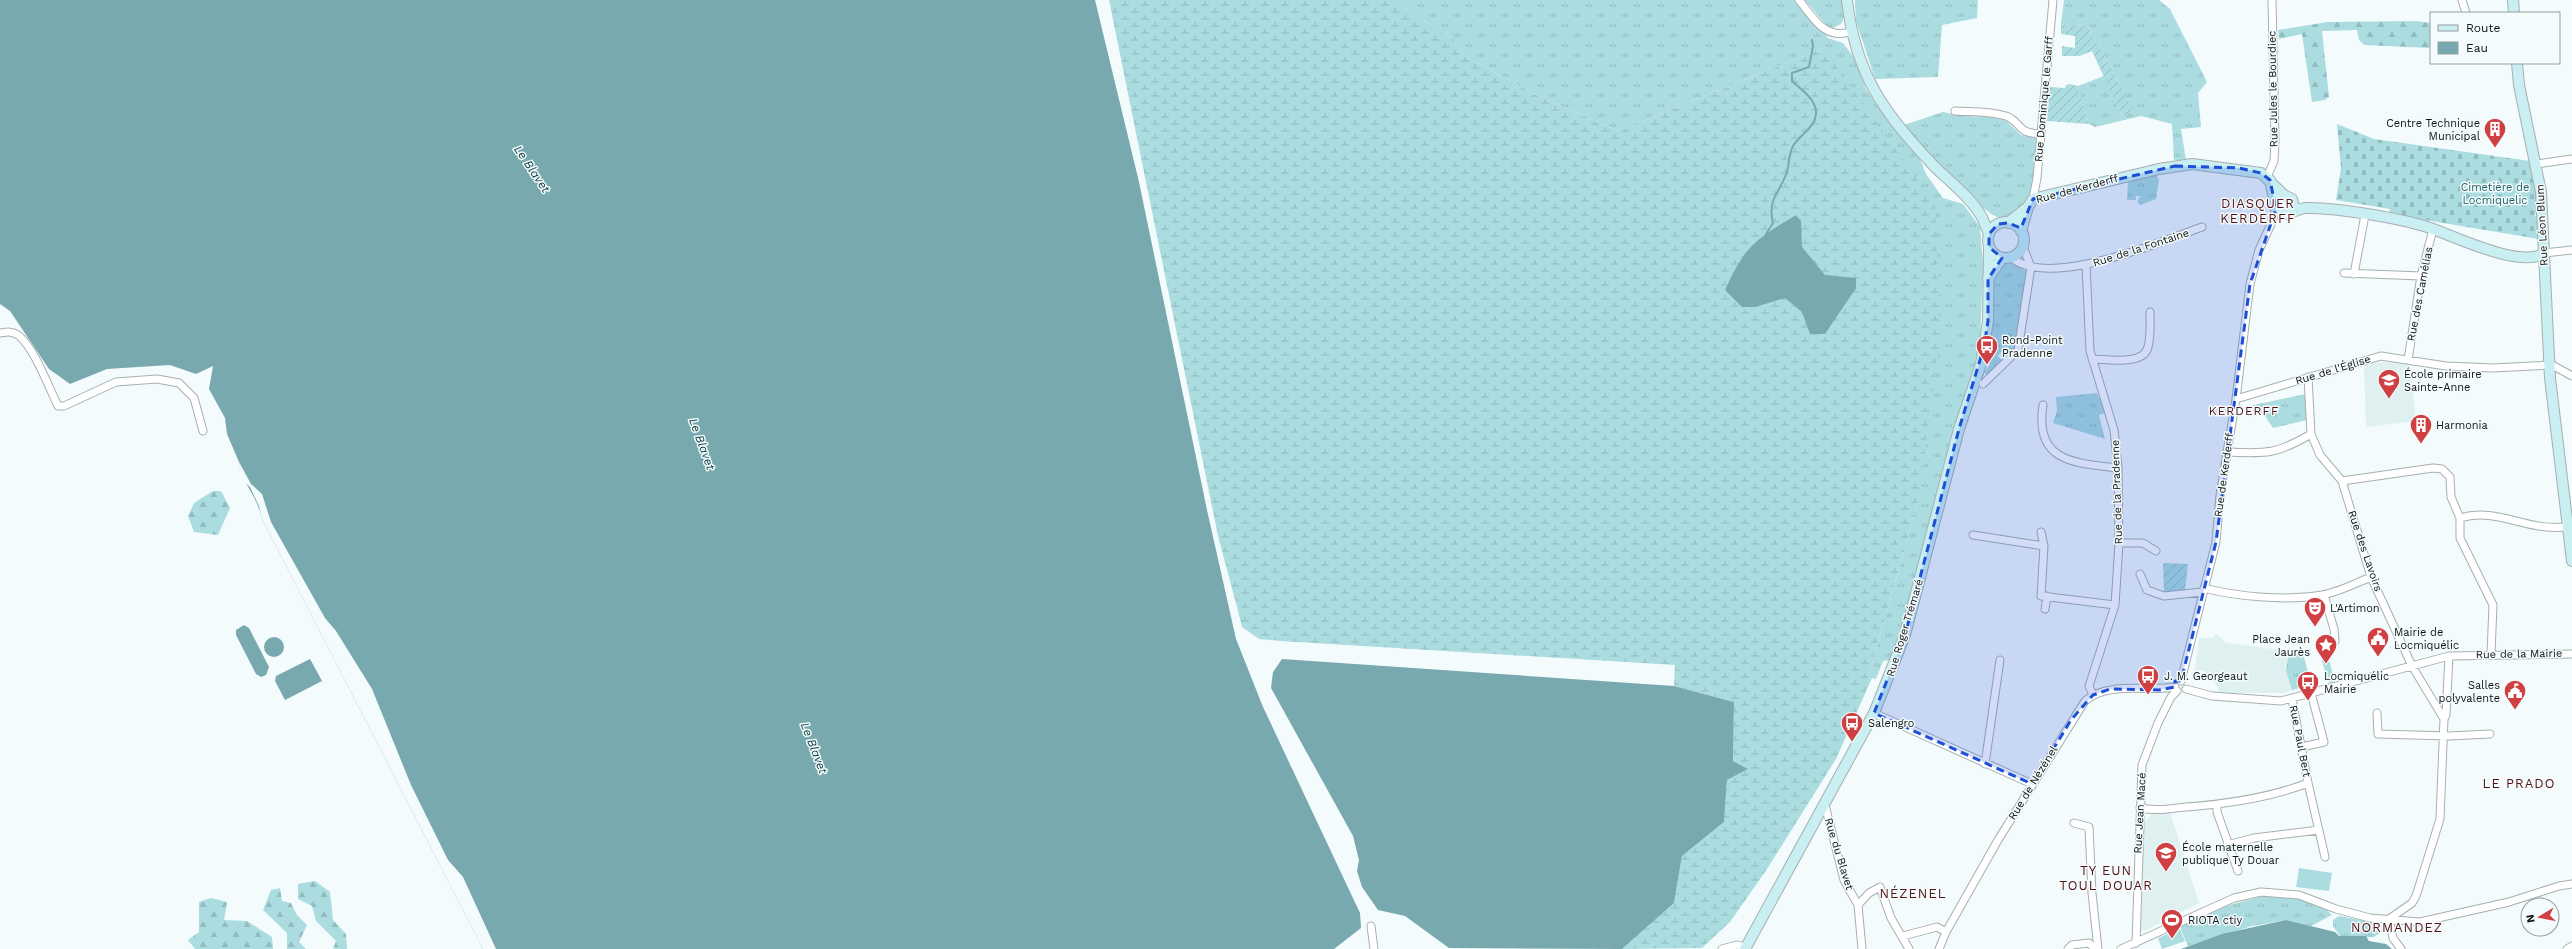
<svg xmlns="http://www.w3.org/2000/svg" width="2572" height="949" font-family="'Work Sans',sans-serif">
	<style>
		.built { fill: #def0f0 }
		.grass { fill: url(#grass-tufts) }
		.forest { fill: url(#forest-firs) }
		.wetland { fill: url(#wetland-marsh) }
		.cemetery { fill: url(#cemetery-stones) }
		.garden { fill: url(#garden-furrows) }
		.pitch { fill: #aadce0 }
		.water { fill: #78a9ae }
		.pier { fill: #f3fbfc }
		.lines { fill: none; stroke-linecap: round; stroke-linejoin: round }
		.stream { stroke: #78a9ae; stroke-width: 2 }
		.street-casing { stroke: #a7afb0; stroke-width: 9 }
		.secondary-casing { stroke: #a7afb0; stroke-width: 12 }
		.street { stroke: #fff; stroke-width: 7 }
		.secondary { stroke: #c9eff3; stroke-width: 10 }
		.marked { fill: #1d4ed8; fill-opacity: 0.2; stroke: #1d4ed8; stroke-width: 3; stroke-dasharray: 8 5; stroke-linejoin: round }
		.labels { text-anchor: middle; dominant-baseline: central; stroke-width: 3; stroke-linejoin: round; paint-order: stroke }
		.street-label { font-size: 11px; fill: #101313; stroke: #f3fbfc }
		.poi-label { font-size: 11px; fill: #101313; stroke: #f3fbfc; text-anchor: start }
		.park-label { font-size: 11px; fill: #1e6268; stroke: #f3fbfc }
		.water-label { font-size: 12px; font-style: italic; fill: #134246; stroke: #f3fbfc }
		.neighbourhood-label { font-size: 12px; letter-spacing: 1px; fill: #551113; stroke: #f3fbfc }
		.quarter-label { font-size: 13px; letter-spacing: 1px; fill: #551113; stroke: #f3fbfc }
	</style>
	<defs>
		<pattern id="grass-tufts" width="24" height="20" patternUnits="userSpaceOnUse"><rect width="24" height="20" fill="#aadce0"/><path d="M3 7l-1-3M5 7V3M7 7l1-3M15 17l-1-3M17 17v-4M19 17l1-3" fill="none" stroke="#91bcbf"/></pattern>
		<pattern id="forest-firs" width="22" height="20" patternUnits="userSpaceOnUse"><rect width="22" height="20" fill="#aadce0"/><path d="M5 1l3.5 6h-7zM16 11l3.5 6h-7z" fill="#91bcbf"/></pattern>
		<pattern id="wetland-marsh" width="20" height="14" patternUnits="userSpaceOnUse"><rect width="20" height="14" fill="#aadce0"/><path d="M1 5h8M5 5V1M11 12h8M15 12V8" fill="none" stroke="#91bcbf"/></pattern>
		<pattern id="cemetery-stones" width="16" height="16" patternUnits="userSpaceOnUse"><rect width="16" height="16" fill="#aadce0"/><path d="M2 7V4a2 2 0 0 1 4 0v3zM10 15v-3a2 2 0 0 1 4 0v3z" fill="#91bcbf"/></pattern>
		<pattern id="garden-furrows" width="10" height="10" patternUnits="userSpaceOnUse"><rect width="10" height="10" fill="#aadce0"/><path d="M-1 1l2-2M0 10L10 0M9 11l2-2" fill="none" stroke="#91bcbf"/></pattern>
	</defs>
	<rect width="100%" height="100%" fill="#f3fbfc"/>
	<path class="built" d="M 2387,362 L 2410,365 L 2416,421 L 2366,427 L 2364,364 Z
		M 2216,634 L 2226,643 L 2288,651 L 2286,671 L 2292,690 L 2283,693 L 2218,693 L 2218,687 L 2205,671 L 2195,670 L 2199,638 L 2212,638 Z
		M 2170,812 L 2199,903 L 2144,931 L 2141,929 L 2143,823 L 2153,813 Z"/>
	<path class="grass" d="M 1392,0 L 1799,0 L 1828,38 L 1843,43 L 1853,56 L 1866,89 L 1894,129 L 1919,157 L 1926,174 L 1943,198 L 1963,204 L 1980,227 L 1983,264 L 1980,345 L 1904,618 L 1890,660 L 1883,661 L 1876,679 L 1868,677 L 1918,503 L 1823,48 L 1619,131 L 1536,95 L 1467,57 L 1454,40 Z
		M 1805,0 L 1842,0 L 1844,17 L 1841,24 L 1833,28 L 1828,27 Z
		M 1855,0 L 1978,0 L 1977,18 L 1942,25 L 1938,77 L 1875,79 L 1856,21 Z
		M 2064,0 L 2159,0 L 2170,9 L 2207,82 L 2198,93 L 2201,127 L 2181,129 L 2186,160 L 2174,160 L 2172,124 L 2141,116 L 2095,127 L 2089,124 L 2078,86 L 2104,76 L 2122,116 L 2132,111 L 2109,63 L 2087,26 L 2061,24 Z
		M 1943,112 L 1963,116 L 1993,117 L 2006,121 L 2021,135 L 2037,137 C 2035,156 2036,180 2029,197 C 2024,209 2007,222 1995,216 C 1977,207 1916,142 1904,125 Z
		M 2156,174 L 2159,180 L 2156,199 L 2140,205 L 2137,202 L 2140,196 L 2136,196 L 2136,200 L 2127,200 L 2128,181 Z
		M 2009,262 L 2015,263 L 2029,273 L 2014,353 L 2006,346 L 1998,356 L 2004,363 L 1991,376 L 1984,373 L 1990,364 L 1986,363 C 1989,352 1991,340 1992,329 C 1994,309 1982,270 2009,262 Z
		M 2097,393 L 2106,413 L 2099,415 L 2105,439 L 2053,423 L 2057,411 L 2056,397 Z
		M 2306,394 L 2307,420 L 2273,428 L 2263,413 L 2254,415 L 2253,405 Z
		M 2325,646 L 2335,682 L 2329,684 L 2318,648 Z
		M 2299,654 L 2304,657 L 2311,685 L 2292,690 L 2286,671 L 2288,657 Z
		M 2263,896 C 2285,896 2316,898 2332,915 L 2311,926 L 2286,920 L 2252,926 L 2188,946 L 2180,927 L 2226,906 Z
		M 2339,916 L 2372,922 L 2383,931 L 2374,937 L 2340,936 L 2333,926 L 2333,920 Z"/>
	<path class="forest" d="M 2416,21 L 2431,23 L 2431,48 L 2364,45 L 2359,40 L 2357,30 L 2322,31 L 2329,97 L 2325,100 L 2312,102 L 2302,34 L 2279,39 L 2278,30 L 2328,22 Z
		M 213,491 L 221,491 L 230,508 L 218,535 L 194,532 L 188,516 L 194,503 Z
		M 315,881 L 330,892 L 333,920 L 346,934 L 347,949 L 333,949 L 336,941 L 316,921 L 312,906 L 298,899 L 298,884 Z
		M 280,888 L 282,901 L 291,903 L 297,915 L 307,925 L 299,942 L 306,949 L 287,949 L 287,933 L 263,910 L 271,890 Z
		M 211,898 L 227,902 L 224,920 L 247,921 L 272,937 L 273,949 L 195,949 L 188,940 L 199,932 L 199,902 Z"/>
	<path class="wetland" d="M 1109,0 L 1392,0 L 1454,40 L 1467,57 L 1536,95 L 1619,131 L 1823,48 L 1935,204 L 1940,338 L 1918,503 L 1868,677 L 1872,678 L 1836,759 L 1767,869 L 1730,922 L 1702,948 L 1622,949 L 1674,903 L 1682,856 L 1724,822 L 1727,780 L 1748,769 L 1733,761 L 1734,702 L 1674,686 L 1675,665 L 1281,641 L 1259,639 L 1242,627 L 1237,607 L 1218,536 Z"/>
	<path class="cemetery" d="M 2337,124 L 2374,139 L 2530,161 L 2536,192 L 2537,209 L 2535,215 L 2537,221 L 2539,239 L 2389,214 L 2390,209 L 2336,200 L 2341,168 Z"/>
	<path class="garden" d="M 2061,24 L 2087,26 L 2109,63 L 2133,112 L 2122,116 L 2092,51 L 2080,56 L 2062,56 L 2062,46 L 2075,48 L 2075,36 L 2061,34 Z
		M 2070,84 L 2078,86 L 2089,124 L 2047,121 L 2050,87 L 2065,88 L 2066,85 Z
		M 2163,563 L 2188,564 L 2185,591 L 2164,594 Z"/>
	<path class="pitch" d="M 2299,868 L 2332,873 L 2329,891 L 2296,887 Z
		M 2180,929 L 2185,941 L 2162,949 L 2158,938 Z"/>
	<path class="water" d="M 0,0 L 1095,0 L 1139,182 L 1207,510 L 1236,639 L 1263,707 L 1360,913 L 1361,928 L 1334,949 L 483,949 L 262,519 C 258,499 245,485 238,466 L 239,462 L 227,434 L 225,418 L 209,389 L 213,366 L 196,374 L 170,365 L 107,369 L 70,384 L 49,369 L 10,311 L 0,304 Z
		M 1796,215 L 1801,221 L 1802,247 L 1825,275 L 1856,278 L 1856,288 L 1825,334 L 1810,334 L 1802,312 L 1785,298 L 1755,307 L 1742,307 L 1725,290 C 1745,246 1755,240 1796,215 Z
		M 244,625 L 249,628 L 269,667 L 266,675 L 261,677 L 256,674 L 236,635 L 236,630 Z
		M264 647a10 10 0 1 1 20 0a10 10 0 1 1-20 0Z
		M 310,659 L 322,681 L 285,700 L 275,681 L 276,676 Z
		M 1282,659 L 1674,686 L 1734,702 L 1733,761 L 1748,769 L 1727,780 L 1724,822 L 1682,856 L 1674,903 L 1622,949 L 1449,948 L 1405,916 L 1378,910 L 1362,887 L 1357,871 L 1359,860 L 1353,836 L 1271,688 L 1273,672 Z
		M 2286,920 L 2335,932 L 2339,936 L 2366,936 L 2369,941 L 2386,944 L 2392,949 L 2181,949 L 2222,934 Z"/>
	<path class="pier" d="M 239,462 L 251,484 L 262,494 L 271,522 L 325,618 L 336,631 L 372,689 L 411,785 L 448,860 L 463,877 L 496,949 L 483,949 L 262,519 L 259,506 L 250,487 L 243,481 L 238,466 Z"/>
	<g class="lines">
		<path class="stream" d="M 1766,234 L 1773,223 C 1767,198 1780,193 1787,172 C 1789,164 1789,153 1793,146 C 1800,134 1817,127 1816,111 C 1815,99 1800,88 1792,81 L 1792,73 L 1809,67 L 1813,46 L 1812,40"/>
		<g class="street-casing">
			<path id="street" d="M 1799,0 C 1813,17 1824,40 1850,32
				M 2462,0 L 2466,13
				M 1955,111 C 1972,112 1990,111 2006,116 C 2022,122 2015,133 2041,134
				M 2537,164 L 2572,159
				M 2267,177 L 2274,161 L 2275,141 L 2272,0
				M 2033,199 L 2037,178 L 2053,0
				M 2023,247 L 2031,267
				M 2544,253 L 2572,250
				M 2012,258 C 2049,289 2160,242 2202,227
				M 2086,265 L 2090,351 L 2114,430 L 2118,468 L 2119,543 L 2115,605 L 2091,680 L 2089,686 L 2093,695
				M 2344,273 L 2421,276
				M 2354,274 L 2365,215
				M 0,333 C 7,332 12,331 18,335 C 34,347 49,388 58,406 L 64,406 L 116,382 L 157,379 L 179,383 L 194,398 L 203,431
				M 2092,359 C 2106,359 2144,366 2148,347 C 2151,336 2150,323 2150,312
				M 2408,360 L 2421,276 L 2433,229
				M 2308,377 L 2311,434 L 2320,455 L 2342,481 L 2371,577 L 2412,666 L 2444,719 L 2440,819 L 2416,896 L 2412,903 L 2389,919 L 2393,938 L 2401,949
				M 1983,384 L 2018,350 L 2031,267
				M 2236,399 L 2381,356 L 2446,366 L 2493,368 L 2552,365 L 2572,376
				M 2043,405 C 2034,462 2074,463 2118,468
				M 2227,452 C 2267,454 2277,454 2311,434
				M 2342,481 L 2433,468 L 2442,469 L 2450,477 L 2451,497 L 2460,518 L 2460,538 L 2493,605 L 2491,654
				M 2460,518 C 2499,506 2529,534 2571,526
				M 2041,532 L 2044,546
				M 1973,535 L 2044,546 L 2041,596 L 2115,605
				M 2119,543 L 2143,543 L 2156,551
				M 2140,574 L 2147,590 L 2164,596 L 2202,592
				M 2204,588 C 2238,597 2287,601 2322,595 C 2339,592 2356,583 2371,577
				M 2324,595 L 2334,629 L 2335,641
				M 2045,609 L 2047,596
				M 2181,681 L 2216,542 L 2220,495 L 2236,399 L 2250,284 L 2259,250 L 2272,222 L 2276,209
				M 2186,689 L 2212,696 L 2281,701 L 2449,656 L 2572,654
				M 1874,713 L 2032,784
				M 2377,713 L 2378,734 L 2449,736 L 2490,734
				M 2444,719 L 2446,715 L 2449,656
				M 2302,747 L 2324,742 L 2311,693
				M 1985,764 L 2000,660
				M 2308,783 L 2325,857
				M 1825,805 L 1844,880 L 1858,905 L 1862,949
				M 2217,805 L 2217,812 L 2238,871
				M 2140,808 C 2155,811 2170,809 2186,807 C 2227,804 2269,798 2308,783 L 2292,699
				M 2074,823 L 2089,827 L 2092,893 L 2098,949
				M 2227,845 L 2254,838 L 2319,830
				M 1858,905 L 1869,893 L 1880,887 L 1891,918 L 1909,949
				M 1371,926 L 1374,949
				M 1903,936 L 1937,927 L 1946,932
				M 2136,943 L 2142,765 L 2158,723 L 2171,697 L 2177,691
				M 1722,949 L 1737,945 L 1745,947
				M 1939,949 L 1946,932 L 1998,840 L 2085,701 C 2109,681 2146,692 2175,687
				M 2068,949 L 2072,945 L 2089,943 L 2095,949
				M 2121,949 L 2234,898 L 2261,892 L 2299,895 L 2336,909 L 2370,918 L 2420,922 L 2509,902 L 2559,886 L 2572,884
				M 2567,949 L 2572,946"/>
		</g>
		<g class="secondary-casing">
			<path id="secondary" d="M 1847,0 C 1855,73 1884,114 1934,166 C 1947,179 1971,198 1980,214 C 1984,220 1986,227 1989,234
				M 2513,0 L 2514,13
				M 2517,63 L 2519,85 L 2541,192 L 2550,378 L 2572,561
				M 2270,180 L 2276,209 L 2283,214 C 2291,215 2298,208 2306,208 C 2334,207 2406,219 2433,229 C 2456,237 2522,269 2544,253
				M 2278,197 L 2284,195 L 2292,199 L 2294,207 L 2290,212
				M1988 240a18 18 0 1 1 36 0a18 18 0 1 1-36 0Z
				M 2008,223 L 2028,207 L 2033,199 L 2159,169 L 2192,164 L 2261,173 L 2284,195
				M 2021,231 L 2028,207
				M 1988,279 L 2002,258
				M 1745,949 L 1874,713 L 1905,635 L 1959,429 L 1981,364 L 1988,321 L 1989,247"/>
		</g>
		<use href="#street" class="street"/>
		<use href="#secondary" class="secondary"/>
	</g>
	<path class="marked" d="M 2175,166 L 2239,168 L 2261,173 L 2270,180 L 2276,209 L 2250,284 L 2216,542 L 2181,681 L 2175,681 L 2175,687 L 2159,690 L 2110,689 L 2093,695 L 2071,720 L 2032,784 L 1874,713 L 1905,635 L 1959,429 L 1984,347 L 1988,321 L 1988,279 L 2002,258 L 1989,247 L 1989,234 L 1998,224 L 2008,223 L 2021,228 L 2033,199 Z"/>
	<defs>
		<g id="building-pin" transform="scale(1.15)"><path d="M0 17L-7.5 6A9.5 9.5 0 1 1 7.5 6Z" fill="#d04043" stroke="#f3fbfc"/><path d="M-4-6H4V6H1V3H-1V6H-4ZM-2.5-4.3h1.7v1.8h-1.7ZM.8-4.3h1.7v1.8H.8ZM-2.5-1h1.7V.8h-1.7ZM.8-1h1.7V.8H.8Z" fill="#fff"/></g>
		<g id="bus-pin" transform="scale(1.15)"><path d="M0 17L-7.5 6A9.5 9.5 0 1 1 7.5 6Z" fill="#d04043" stroke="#f3fbfc"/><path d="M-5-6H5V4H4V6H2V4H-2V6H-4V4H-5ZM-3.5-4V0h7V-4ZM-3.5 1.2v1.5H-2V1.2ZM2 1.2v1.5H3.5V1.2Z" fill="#fff"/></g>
		<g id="school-pin" transform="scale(1.15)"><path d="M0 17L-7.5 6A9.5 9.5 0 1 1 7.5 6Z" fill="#d04043" stroke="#f3fbfc"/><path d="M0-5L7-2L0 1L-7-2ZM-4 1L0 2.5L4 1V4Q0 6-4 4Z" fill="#fff"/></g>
		<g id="theatre-pin" transform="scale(1.15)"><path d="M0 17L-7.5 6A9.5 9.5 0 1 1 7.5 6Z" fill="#d04043" stroke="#f3fbfc"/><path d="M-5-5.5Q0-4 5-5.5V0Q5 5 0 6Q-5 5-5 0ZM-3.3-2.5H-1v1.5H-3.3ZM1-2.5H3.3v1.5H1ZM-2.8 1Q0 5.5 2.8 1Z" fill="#fff"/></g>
		<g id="civic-pin" transform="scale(1.15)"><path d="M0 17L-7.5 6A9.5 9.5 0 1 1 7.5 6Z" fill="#d04043" stroke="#f3fbfc"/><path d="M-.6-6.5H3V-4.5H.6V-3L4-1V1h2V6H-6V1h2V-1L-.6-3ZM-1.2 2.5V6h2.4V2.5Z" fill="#fff"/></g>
		<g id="sight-pin" transform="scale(1.15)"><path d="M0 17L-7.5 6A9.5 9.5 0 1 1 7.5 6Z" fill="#d04043" stroke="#f3fbfc"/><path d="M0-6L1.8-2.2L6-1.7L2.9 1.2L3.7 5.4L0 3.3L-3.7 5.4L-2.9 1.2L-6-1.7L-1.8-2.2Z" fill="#fff"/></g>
		<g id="stadium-pin" transform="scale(1.15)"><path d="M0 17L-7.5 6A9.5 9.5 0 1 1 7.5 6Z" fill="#d04043" stroke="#f3fbfc"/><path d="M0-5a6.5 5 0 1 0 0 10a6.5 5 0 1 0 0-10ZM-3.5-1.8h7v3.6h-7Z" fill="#fff"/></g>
	</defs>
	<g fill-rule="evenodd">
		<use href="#building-pin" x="2495" y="129"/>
		<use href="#bus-pin" x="1987" y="346"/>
		<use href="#school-pin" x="2389" y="380"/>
		<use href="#building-pin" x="2421" y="425"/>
		<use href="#theatre-pin" x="2315" y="608"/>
		<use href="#civic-pin" x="2378" y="638"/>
		<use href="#sight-pin" x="2326" y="645"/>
		<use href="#bus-pin" x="2148" y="676"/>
		<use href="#bus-pin" x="2308" y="682"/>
		<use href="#civic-pin" x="2515" y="691"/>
		<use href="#bus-pin" x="1852" y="723"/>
		<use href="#school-pin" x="2166" y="853"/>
		<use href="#stadium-pin" x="2172" y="920"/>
	</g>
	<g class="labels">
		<g class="street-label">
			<text transform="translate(2273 89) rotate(-91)">Rue Jules le Bourdiec</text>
			<text transform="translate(2044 99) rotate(-85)">Rue Dominique le Garff</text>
			<text transform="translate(2077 189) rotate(-15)">Rue de Kerderff</text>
			<text transform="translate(2542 225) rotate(-93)">Rue Léon Blum</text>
			<text transform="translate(2141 248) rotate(-18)">Rue de la Fontaine</text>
			<text transform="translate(2420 294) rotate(-79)">Rue des Camélias</text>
			<text transform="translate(2333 370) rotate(-17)">Rue de l'Église</text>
			<text transform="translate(2224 475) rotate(-82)">Rue de Kerderff</text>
			<text transform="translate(2117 492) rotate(-92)">Rue de la Pradenne</text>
			<text transform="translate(2365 551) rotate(71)">Rue des Lavoirs</text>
			<text transform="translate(1905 628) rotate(-73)">Rue Roger Trémaré</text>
			<text transform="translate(2519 654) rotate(-1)">Rue de la Mairie</text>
			<text transform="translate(2300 741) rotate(79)">Rue Paul Bert</text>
			<text transform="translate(2033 783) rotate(-59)">Rue de Nézénel</text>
			<text transform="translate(2140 813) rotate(-87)">Rue Jean Macé</text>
			<text transform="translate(1839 854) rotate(73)">Rue du Blavet</text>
		</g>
		<g class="poi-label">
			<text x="2480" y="123" text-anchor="end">Centre Technique<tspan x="2480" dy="13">Municipal</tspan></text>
			<text x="2002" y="340">Rond-Point<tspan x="2002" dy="13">Pradenne</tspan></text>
			<text x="2404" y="374">École primaire<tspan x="2404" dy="13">Sainte-Anne</tspan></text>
			<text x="2436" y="425">Harmonia</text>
			<text x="2330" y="608">L'Artimon</text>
			<text x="2394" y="632">Mairie de<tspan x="2394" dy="13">Locmiquélic</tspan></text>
			<text x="2310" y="639" text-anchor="end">Place Jean<tspan x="2310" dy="13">Jaurès</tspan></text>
			<text x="2164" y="676">J. M. Georgeaut</text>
			<text x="2324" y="676">Locmiquélic<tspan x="2324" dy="13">Mairie</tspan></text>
			<text x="2500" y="685" text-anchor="end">Salles<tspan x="2500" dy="13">polyvalente</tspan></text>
			<text x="1868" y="723">Salengro</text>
			<text x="2182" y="847">École maternelle<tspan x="2182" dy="13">publique Ty Douar</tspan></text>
			<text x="2188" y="920">RIOTA ctiy</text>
		</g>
		<g class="park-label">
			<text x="2495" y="187">Cimetière de<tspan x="2495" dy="13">Locmiquelic</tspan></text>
		</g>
		<g class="water-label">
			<text transform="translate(532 169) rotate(56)">Le Blavet</text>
			<text transform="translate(702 444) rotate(70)">Le Blavet</text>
			<text transform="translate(814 748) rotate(69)">Le Blavet</text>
		</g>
		<g class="neighbourhood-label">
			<text x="2244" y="411">KERDERFF</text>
		</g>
		<g class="quarter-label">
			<text x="2258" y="203">DIASQUER<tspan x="2258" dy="15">KERDERFF</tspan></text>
			<text x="2519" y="783">LE PRADO</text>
			<text x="2106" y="870">TY EUN<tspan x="2106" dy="15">TOUL DOUAR</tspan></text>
			<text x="1913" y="893">NÉZENEL</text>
			<text x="2397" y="927">NORMANDEZ</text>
		</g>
	</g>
	<rect x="2430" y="12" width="130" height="52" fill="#f3fbfc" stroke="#989e9f"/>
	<rect x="2438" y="25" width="20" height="6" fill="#c9eff3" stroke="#989e9f"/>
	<text x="2466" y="32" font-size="12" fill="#101313">Route</text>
	<rect x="2438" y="42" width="20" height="12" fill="#78a9ae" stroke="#989e9f"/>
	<text x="2466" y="52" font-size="12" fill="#101313">Eau</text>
	<g transform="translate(2540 917) rotate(260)"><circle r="19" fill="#f3fbfc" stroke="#989e9f"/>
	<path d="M0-3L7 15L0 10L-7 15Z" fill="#d04043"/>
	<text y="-6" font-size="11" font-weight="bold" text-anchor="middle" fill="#101313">N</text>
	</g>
</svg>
